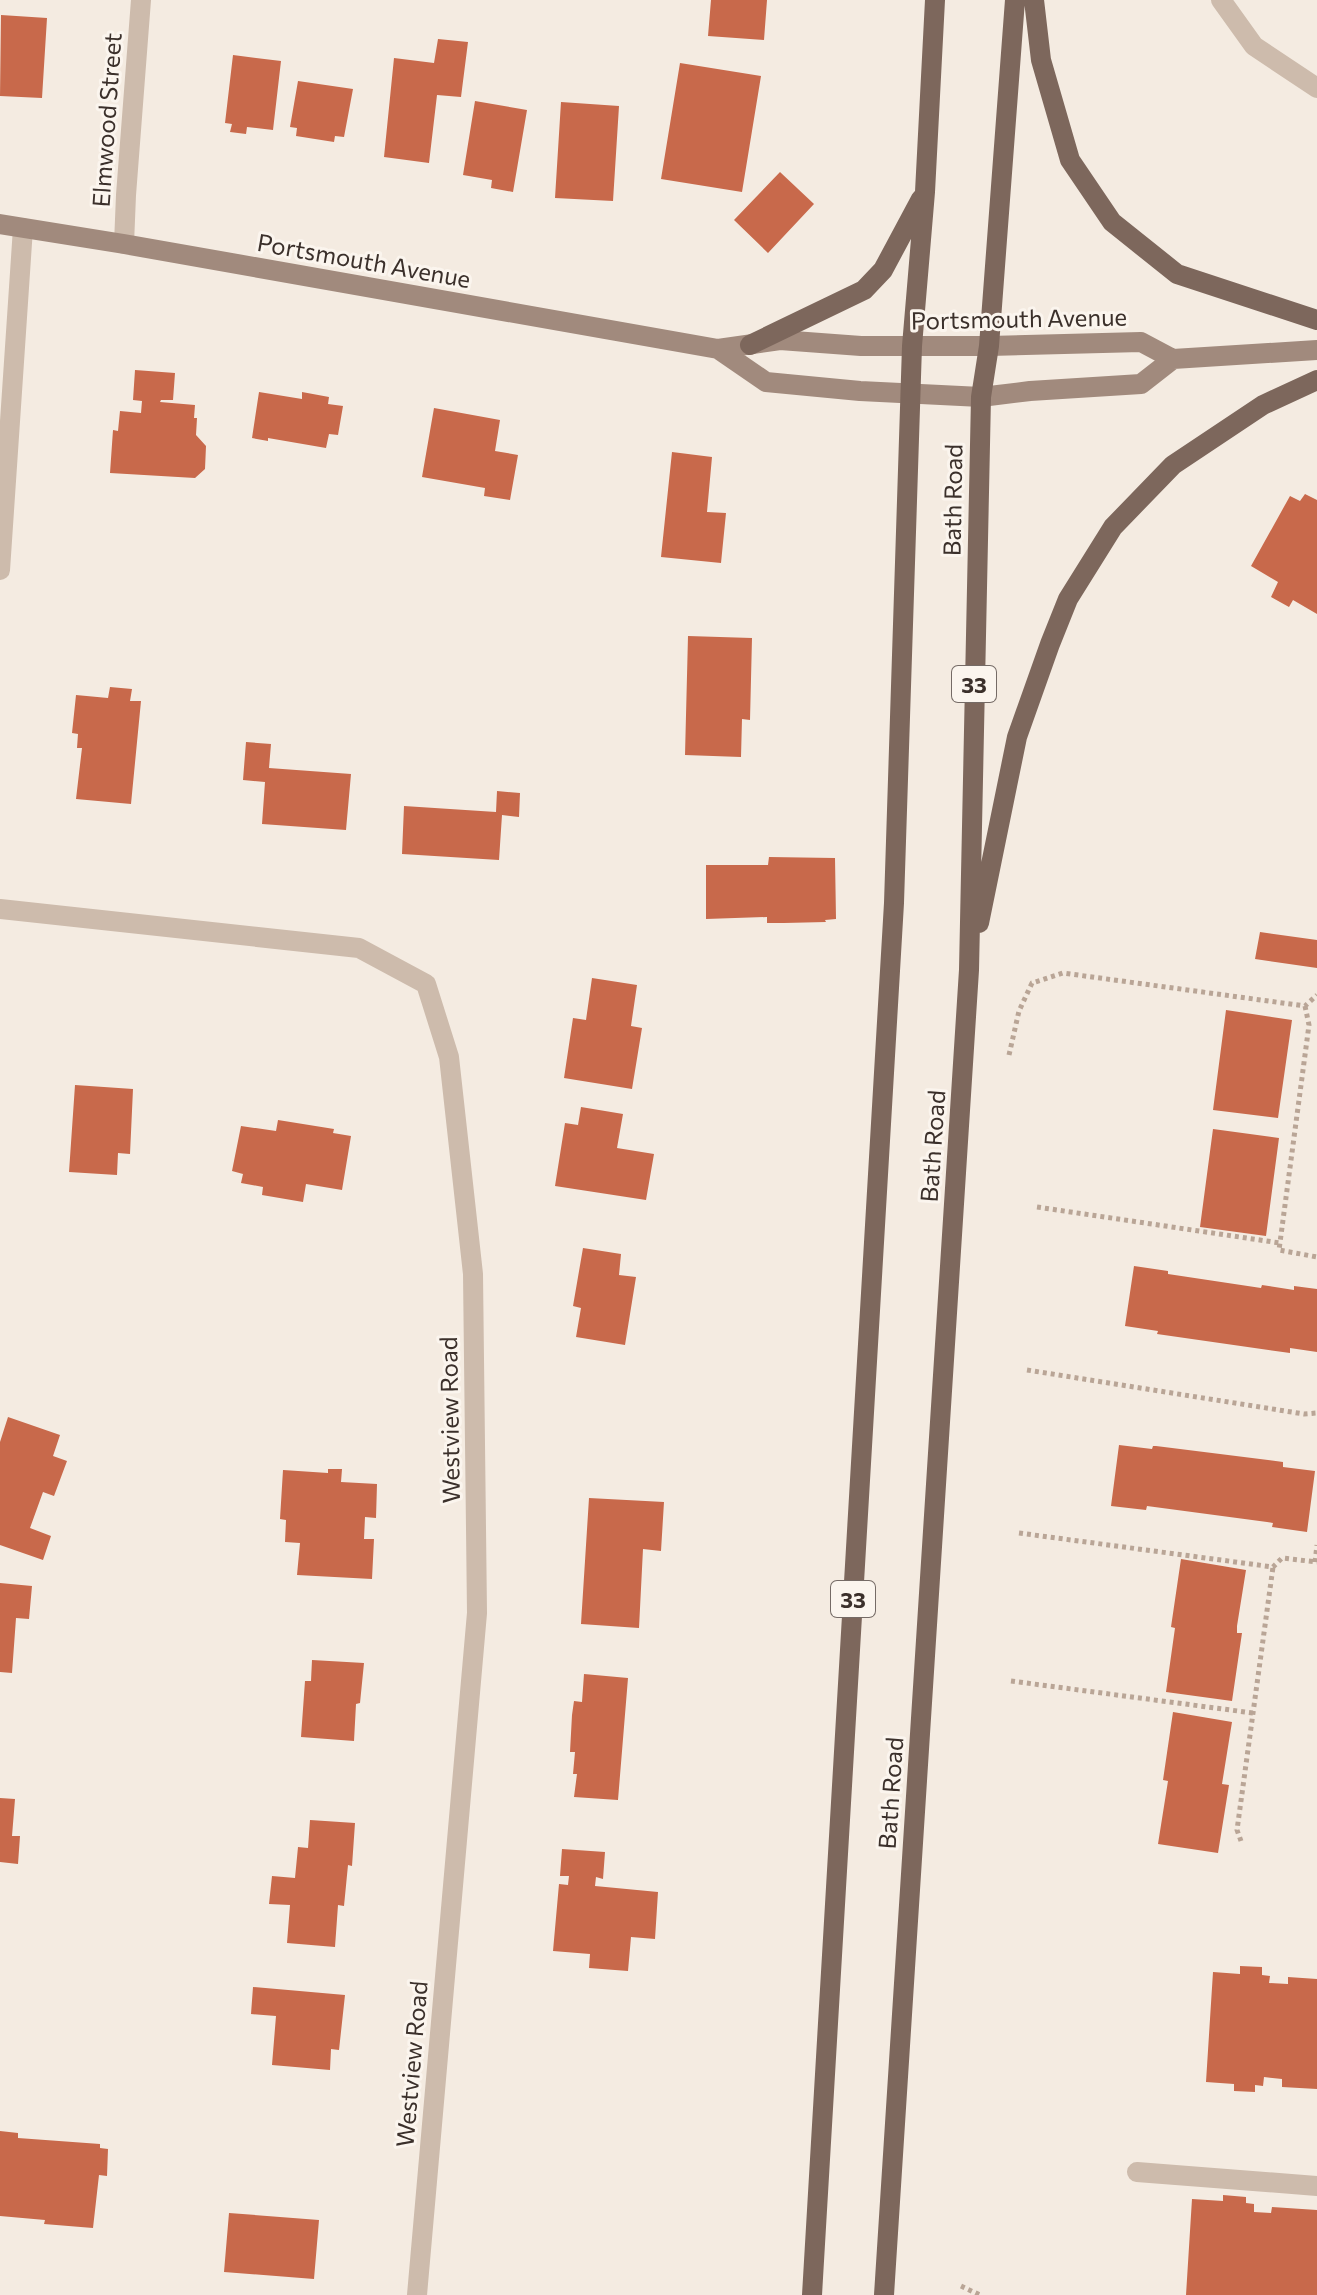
<svg xmlns="http://www.w3.org/2000/svg" width="1317" height="2295" font-family="Commissioner,sans-serif">
	<style>
		.building { fill: #c8694b }
		.lines { fill: none; stroke-linecap: round; stroke-linejoin: round }
		.path { stroke: #b9a596; stroke-width: 5; stroke-dasharray: 4 4; stroke-linecap: butt }
		.lane { stroke: #cdbbac; stroke-width: 20 }
		.street { stroke: #cdbbac; stroke-width: 20 }
		.secondary { stroke: #a18a7d; stroke-width: 20 }
		.primary { stroke: #7d675c; stroke-width: 20 }
		.labels { text-anchor: middle; dominant-baseline: central; stroke-width: 6; stroke-linejoin: round; paint-order: stroke }
		.shield { fill: #fbf5ee; stroke: #756b66; stroke-width: 2 }
		.shield-label { font-size: 22px; font-weight: bold; fill: #3b302b }
		.street-label { font-size: 24px; fill: #3b302b; stroke: #fbf5ee }
	</style>
	<rect width="100%" height="100%" fill="#f4ebe1"/>
	<path class="building" d="M 711,0 L 767,0 L 764,40 L 708,36 Z
		M 1,15 L 47,18 L 42,98 L 0,96 Z
		M 438,39 L 468,42 L 461,97 L 437,95 L 429,163 L 384,157 L 394,58 L 434,63 Z
		M 233,55 L 281,61 L 273,130 L 247,127 L 246,134 L 230,132 L 232,124 L 225,123 Z
		M 680,63 L 761,76 L 742,192 L 661,179 Z
		M 298,81 L 353,89 L 344,137 L 335,136 L 334,142 L 296,136 L 297,128 L 290,127 Z
		M 475,101 L 527,110 L 513,192 L 491,188 L 492,180 L 463,175 Z
		M 561,102 L 619,106 L 613,201 L 555,198 Z
		M 780,172 L 814,204 L 768,253 L 734,220 Z
		M 135,370 L 175,373 L 173,400 L 161,400 L 160,402 L 195,405 L 194,418 L 197,418 L 196,435 L 206,446 L 205,469 L 195,478 L 110,473 L 113,430 L 118,431 L 120,411 L 141,413 L 142,401 L 133,400 Z
		M 259,392 L 302,399 L 302,392 L 329,397 L 328,404 L 343,406 L 338,435 L 329,434 L 326,448 L 268,438 L 268,441 L 252,438 Z
		M 434,408 L 500,420 L 495,451 L 518,455 L 510,500 L 484,496 L 485,488 L 422,477 Z
		M 672,452 L 712,457 L 707,512 L 726,513 L 721,563 L 661,557 Z
		M 1305,494 L 1317,500 L 1317,614 L 1293,600 L 1289,607 L 1271,597 L 1278,582 L 1251,566 L 1290,496 L 1300,501 Z
		M 688,636 L 752,638 L 750,720 L 742,719 L 741,757 L 685,755 Z
		M 110,687 L 132,689 L 130,701 L 141,701 L 131,804 L 76,799 L 82,748 L 77,748 L 78,734 L 72,733 L 76,695 L 108,698 Z
		M 246,742 L 271,744 L 269,768 L 351,774 L 346,830 L 262,824 L 265,782 L 243,780 Z
		M 497,791 L 520,793 L 519,817 L 502,815 L 499,860 L 402,854 L 404,806 L 496,812 Z
		M 769,857 L 835,858 L 836,919 L 825,920 L 826,922 L 784,923 L 767,923 L 767,917 L 706,919 L 706,865 L 768,865 Z
		M 1260,932 L 1317,940 L 1317,968 L 1255,959 Z
		M 592,978 L 637,985 L 631,1026 L 642,1028 L 632,1089 L 564,1078 L 573,1018 L 586,1020 Z
		M 1226,1010 L 1292,1020 L 1278,1118 L 1213,1110 Z
		M 75,1085 L 133,1089 L 130,1154 L 118,1153 L 117,1175 L 69,1172 Z
		M 581,1107 L 623,1114 L 617,1148 L 654,1154 L 646,1200 L 555,1186 L 565,1123 L 578,1125 Z
		M 278,1120 L 334,1129 L 333,1133 L 351,1136 L 342,1190 L 306,1184 L 303,1202 L 262,1195 L 263,1187 L 241,1183 L 243,1174 L 232,1171 L 241,1126 L 276,1131 Z
		M 1213,1129 L 1279,1138 L 1266,1236 L 1200,1227 Z
		M 583,1248 L 621,1254 L 619,1275 L 636,1277 L 625,1345 L 576,1337 L 581,1308 L 573,1306 Z
		M 1134,1266 L 1168,1271 L 1168,1274 L 1261,1288 L 1262,1285 L 1294,1290 L 1294,1286 L 1317,1289 L 1317,1352 L 1290,1348 L 1290,1353 L 1157,1334 L 1158,1331 L 1125,1326 Z
		M 8,1417 L 60,1435 L 53,1456 L 67,1461 L 54,1496 L 43,1492 L 30,1528 L 51,1536 L 43,1560 L 0,1545 L 0,1442 Z
		M 1119,1445 L 1152,1449 L 1153,1446 L 1156,1446 L 1283,1462 L 1283,1467 L 1315,1471 L 1307,1532 L 1272,1527 L 1273,1523 L 1267,1522 L 1147,1506 L 1146,1510 L 1111,1506 Z
		M 328,1469 L 342,1469 L 341,1482 L 377,1484 L 376,1518 L 365,1517 L 364,1539 L 374,1539 L 372,1579 L 297,1575 L 300,1543 L 285,1542 L 286,1520 L 280,1519 L 283,1470 L 328,1473 Z
		M 589,1498 L 664,1502 L 661,1551 L 643,1549 L 639,1628 L 581,1624 Z
		M 1181,1559 L 1246,1570 L 1237,1626 L 1237,1633 L 1242,1633 L 1232,1701 L 1166,1692 L 1175,1628 L 1171,1627 Z
		M 0,1583 L 32,1586 L 29,1619 L 16,1618 L 12,1673 L 0,1672 Z
		M 312,1660 L 364,1663 L 360,1703 L 356,1704 L 354,1741 L 301,1737 L 305,1681 L 311,1681 Z
		M 584,1674 L 628,1678 L 618,1800 L 574,1797 L 577,1774 L 573,1774 L 575,1752 L 570,1752 L 572,1715 L 574,1701 L 582,1702 Z
		M 1173,1712 L 1232,1722 L 1222,1784 L 1229,1785 L 1218,1853 L 1158,1844 L 1168,1781 L 1163,1780 Z
		M 0,1798 L 15,1799 L 12,1836 L 20,1836 L 18,1864 L 0,1862 Z
		M 310,1820 L 355,1823 L 352,1866 L 348,1865 L 344,1906 L 338,1905 L 335,1947 L 287,1943 L 290,1905 L 269,1904 L 272,1876 L 295,1878 L 298,1847 L 308,1848 Z
		M 562,1849 L 605,1852 L 603,1879 L 596,1877 L 595,1886 L 658,1892 L 655,1939 L 631,1937 L 628,1971 L 589,1968 L 590,1954 L 553,1951 L 559,1884 L 568,1885 L 569,1876 L 560,1876 Z
		M 1240,1966 L 1262,1967 L 1262,1975 L 1270,1976 L 1269,1983 L 1288,1984 L 1288,1977 L 1317,1979 L 1317,2089 L 1282,2087 L 1282,2079 L 1264,2077 L 1263,2086 L 1255,2085 L 1255,2092 L 1234,2091 L 1234,2084 L 1206,2082 L 1213,1972 L 1240,1974 Z
		M 253,1987 L 345,1995 L 339,2050 L 331,2049 L 330,2070 L 272,2065 L 276,2016 L 251,2014 Z
		M 0,2131 L 18,2133 L 18,2138 L 100,2144 L 100,2148 L 108,2149 L 107,2176 L 99,2175 L 93,2228 L 44,2224 L 45,2220 L 0,2216 Z
		M 1223,2195 L 1246,2197 L 1246,2203 L 1254,2204 L 1254,2212 L 1271,2213 L 1272,2207 L 1317,2210 L 1317,2295 L 1186,2295 L 1192,2199 L 1223,2201 Z
		M 229,2213 L 319,2220 L 314,2279 L 224,2272 Z"/>
	<g class="lines">
		<path class="path" d="M 1305,1006 L 1309,1025 L 1279,1250 L 1317,1257
			M 1009,1055 L 1019,1011 L 1032,983 L 1063,973 L 1305,1006 L 1317,995
			M 1037,1207 L 1280,1243
			M 1027,1370 L 1304,1414 L 1317,1413
			M 1019,1533 L 1273,1567 L 1282,1558 L 1317,1562
			M 1315,1562 L 1317,1545
			M 1011,1681 L 1253,1713
			M 1241,1841 L 1237,1830 L 1273,1567
			M 961,2286 L 980,2295"/>
		<path class="lane" d="M 1221,0 L 1254,46 L 1317,88
			M 1137,2172 L 1317,2186"/>
		<path class="street" d="M 124,244 L 126,195 L 141,0
			M 0,570 L 23,228
			M 0,909 L 359,948 L 426,984 L 449,1057 L 473,1274 L 477,1613 L 417,2295"/>
		<path class="secondary" d="M 0,224 L 124,244 L 718,349 L 780,340 L 861,346 L 989,346 L 1141,342 L 1173,359 L 1317,350
			M 718,349 L 766,382 L 860,391 L 981,397 L 1030,391 L 1141,384 L 1173,359"/>
		<path class="primary" d="M 1034,0 L 1041,60 L 1070,160 L 1112,222 L 1177,274 L 1317,320
			M 750,345 L 864,290 L 883,270 L 921,199
			M 979,923 L 1017,737 L 1050,644 L 1068,599 L 1113,527 L 1173,465 L 1263,405 L 1317,380
			M 812,2295 L 894,903 L 912,346 L 925,192 L 935,0
			M 884,2295 L 969,970 L 981,397 L 989,346 L 1015,0"/>
	</g>
	<g class="labels">
		<g class="shield">
			<rect x="952" y="666" width="44" height="36" rx="6"/>
			<rect x="831" y="1581" width="44" height="36" rx="6"/>
		</g>
		<g class="shield-label">
			<text x="974" y="684">33</text>
			<text x="853" y="1599">33</text>
		</g>
		<g class="street-label">
			<text transform="translate(106 120) rotate(-86)">Elmwood Street</text>
			<text transform="translate(364 260) rotate(10)">Portsmouth Avenue</text>
			<text transform="translate(1019 318) rotate(-1)">Portsmouth Avenue</text>
			<text transform="translate(952 500) rotate(-89)">Bath Road</text>
			<text transform="translate(932 1146) rotate(-86)">Bath Road</text>
			<text transform="translate(449 1420) rotate(-91)">Westview Road</text>
			<text transform="translate(890 1793) rotate(-86)">Bath Road</text>
			<text transform="translate(411 2064) rotate(-85)">Westview Road</text>
		</g>
	</g>
</svg>
